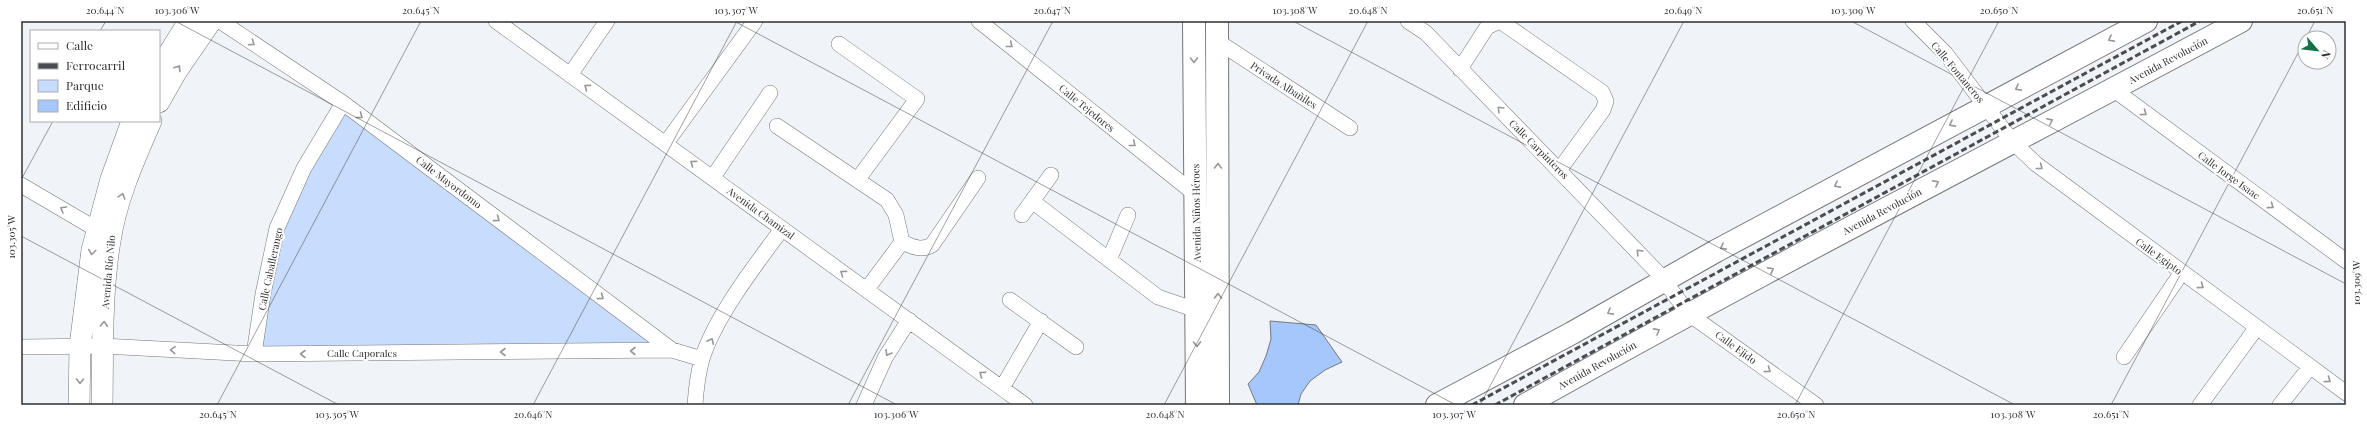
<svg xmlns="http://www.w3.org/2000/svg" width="2367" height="426" font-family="'Playfair Display',serif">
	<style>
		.green { fill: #c8ddfe }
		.building { fill: #a5c7fb; stroke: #76797d }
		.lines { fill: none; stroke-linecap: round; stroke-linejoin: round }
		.street-casing { stroke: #74767a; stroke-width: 16 }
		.secondary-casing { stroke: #74767a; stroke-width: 22 }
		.primary-casing { stroke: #74767a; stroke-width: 24 }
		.street { stroke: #fff; stroke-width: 15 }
		.secondary { stroke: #fff; stroke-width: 21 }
		.primary { stroke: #fff; stroke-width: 22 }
		.rail { stroke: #4b4c4f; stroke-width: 3; stroke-dasharray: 6 3; stroke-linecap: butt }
		.oneway { stroke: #969798 }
		.ticks { fill: none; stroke: #2e2f31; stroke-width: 1; stroke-opacity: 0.45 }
		.labels { text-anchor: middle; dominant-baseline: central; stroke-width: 4; stroke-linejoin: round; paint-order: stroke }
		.street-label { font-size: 10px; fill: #2e2f31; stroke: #fff }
		.neatline { fill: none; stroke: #2e2f31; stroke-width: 1.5 }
		.ticks-label { font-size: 10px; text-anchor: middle; fill: #2e2f31 }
	</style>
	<rect width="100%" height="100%" fill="#f0f3f7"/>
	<path class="green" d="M 342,109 L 672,350 L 260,347 L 279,230 Z"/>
	<path class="building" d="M 1270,321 L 1316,325 L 1342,362 L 1325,370 L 1310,381 L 1301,394 L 1298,405 L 1257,405 L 1248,384 L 1259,372 L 1266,356 L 1271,339 Z"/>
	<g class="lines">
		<g class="street-casing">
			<path id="street" d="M 220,21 L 343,103 L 672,350
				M 496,21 L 1025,405
				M 979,21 L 1195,194
				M 1408,21 L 1426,33 L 1659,274 L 1689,314 L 1816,405
				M 1500,21 L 1602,92 L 1606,101 L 1603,110 L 1560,169
				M 1913,21 L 1946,54 L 2012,141 L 2036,164 L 2346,393
				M 1217,41 L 1350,128
				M 839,44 L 917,99 L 858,179
				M 1460,69 L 1487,27 L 1500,21
				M 570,75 L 607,21
				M 2113,89 L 2346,261
				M 777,126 L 887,200 L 896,215 L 902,242 C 913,247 921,251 932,245 L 978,178
				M 666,143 L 755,21
				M 713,177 L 770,93
				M 21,185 L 96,229
				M 1032,201 L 1158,297 L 1196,310
				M 1022,215 L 1051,175
				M 1109,260 L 1128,215
				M 867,289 L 902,242
				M 1010,300 L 1076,347
				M 21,347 L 103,346 L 254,354 L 672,350 L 702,359
				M 254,354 L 263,294 L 277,228 L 304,168 L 343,103
				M 2124,357 L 2182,272
				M 1002,388 L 1041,321
				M 695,405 C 696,390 698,373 702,359 C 715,317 756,264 782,229
				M 864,405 L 885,358 L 909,320
				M 2200,405 L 2257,327
				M 2280,405 L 2310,367"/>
		</g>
		<g class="secondary-casing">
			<path id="secondary" d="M 159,69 L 189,21
				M 159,102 L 176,72 L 211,21
				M 79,405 L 80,346 L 92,250 L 111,179 L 132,121
				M 102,405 C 103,351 101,295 110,241 C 116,200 134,160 151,121"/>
		</g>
		<g class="primary-casing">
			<path id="primary" d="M 1194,21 L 1197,405
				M 1217,21 L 1218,405
				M 1437,405 L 1572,333 L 1716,251 L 2146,21
				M 1525,405 C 1761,272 2002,149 2241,21"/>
		</g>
		<use href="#street" class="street"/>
		<use href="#secondary" class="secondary"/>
		<use href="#primary" class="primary"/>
		<path class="rail" d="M 1472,405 L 2182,21
			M 1495,405 L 2200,21"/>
	</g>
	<defs><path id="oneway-chevron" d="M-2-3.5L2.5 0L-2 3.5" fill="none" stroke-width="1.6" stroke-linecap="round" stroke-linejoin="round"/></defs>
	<g class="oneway">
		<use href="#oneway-chevron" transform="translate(2111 39) rotate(152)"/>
		<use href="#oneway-chevron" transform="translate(252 43) rotate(34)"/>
		<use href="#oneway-chevron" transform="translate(1010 45) rotate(39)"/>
		<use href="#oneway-chevron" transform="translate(1194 60) rotate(89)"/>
		<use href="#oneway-chevron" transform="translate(178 68) rotate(-58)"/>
		<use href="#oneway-chevron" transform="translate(587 87) rotate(-144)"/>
		<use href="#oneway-chevron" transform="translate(2018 88) rotate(152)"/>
		<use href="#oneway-chevron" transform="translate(1500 109) rotate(-135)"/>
		<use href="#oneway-chevron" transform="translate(2144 113) rotate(36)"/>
		<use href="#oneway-chevron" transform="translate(360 116) rotate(37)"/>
		<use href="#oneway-chevron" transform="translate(2050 121) rotate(-27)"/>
		<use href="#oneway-chevron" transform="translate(1952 124) rotate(152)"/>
		<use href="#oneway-chevron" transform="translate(1133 144) rotate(39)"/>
		<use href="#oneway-chevron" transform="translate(693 163) rotate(-144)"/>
		<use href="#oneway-chevron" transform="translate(1218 166) rotate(-90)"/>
		<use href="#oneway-chevron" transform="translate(2040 167) rotate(38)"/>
		<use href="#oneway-chevron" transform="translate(1936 183) rotate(-28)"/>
		<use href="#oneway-chevron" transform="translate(1837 185) rotate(152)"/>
		<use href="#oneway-chevron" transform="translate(122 196) rotate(-72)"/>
		<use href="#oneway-chevron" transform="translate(2271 206) rotate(36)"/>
		<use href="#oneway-chevron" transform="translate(63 209) rotate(-150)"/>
		<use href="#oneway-chevron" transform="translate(497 219) rotate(37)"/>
		<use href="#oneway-chevron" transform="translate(1723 247) rotate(152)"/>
		<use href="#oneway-chevron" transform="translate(92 252) rotate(98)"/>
		<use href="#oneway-chevron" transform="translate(1639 252) rotate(-134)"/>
		<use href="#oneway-chevron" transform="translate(1771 270) rotate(-28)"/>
		<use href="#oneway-chevron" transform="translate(843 273) rotate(-144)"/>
		<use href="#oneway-chevron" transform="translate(2201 286) rotate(36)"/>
		<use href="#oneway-chevron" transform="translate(1218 296) rotate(-90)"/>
		<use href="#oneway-chevron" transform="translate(601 297) rotate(37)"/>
		<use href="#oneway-chevron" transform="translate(1610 312) rotate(151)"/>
		<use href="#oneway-chevron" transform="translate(104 324) rotate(-87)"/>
		<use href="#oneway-chevron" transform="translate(1657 331) rotate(-29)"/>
		<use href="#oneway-chevron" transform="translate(711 341) rotate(-65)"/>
		<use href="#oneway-chevron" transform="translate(1197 344) rotate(89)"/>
		<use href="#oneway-chevron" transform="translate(173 350) rotate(-177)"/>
		<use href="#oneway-chevron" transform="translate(633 351) rotate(180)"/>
		<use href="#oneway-chevron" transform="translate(503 352) rotate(180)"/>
		<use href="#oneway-chevron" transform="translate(888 353) rotate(121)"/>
		<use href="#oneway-chevron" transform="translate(303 354) rotate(180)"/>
		<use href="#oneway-chevron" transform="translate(1768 370) rotate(36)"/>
		<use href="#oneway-chevron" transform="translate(982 374) rotate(-144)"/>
		<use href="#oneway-chevron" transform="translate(2328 380) rotate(36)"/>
		<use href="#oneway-chevron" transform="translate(80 381) rotate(91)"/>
	</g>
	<path class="ticks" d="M 175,21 L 897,405M 734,21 L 1456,405M 1293,21 L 2015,405M 1851,21 L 2346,284M 100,31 L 106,21M 2306,38 L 2315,21M 21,180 L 53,121M 21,236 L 339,405M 217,405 L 421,21M 533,405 L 737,21M 848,405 L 1053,21M 1164,405 L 1368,21M 1480,405 L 1684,21M 1795,405 L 1999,21M 2111,405 L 2305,40"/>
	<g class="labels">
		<g class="street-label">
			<text transform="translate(2168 60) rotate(-28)">Avenida Revolución</text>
			<text transform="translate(1958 72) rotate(50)">Calle Fontaneros</text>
			<text transform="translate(1284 85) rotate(33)">Privada Albañiles</text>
			<text transform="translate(1087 108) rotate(39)">Calle Tejedores</text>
			<text transform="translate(1539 149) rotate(45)">Calle Carpinteros</text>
			<text transform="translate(2229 175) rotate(36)">Calle Jorge Isaac</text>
			<text transform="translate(449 182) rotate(37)">Calle Mayordomo</text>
			<text transform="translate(1882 211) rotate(-28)">Avenida Revolución</text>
			<text transform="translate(761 213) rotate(36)">Avenida Chamizal</text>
			<text transform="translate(1196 213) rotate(-91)">Avenida Niños Héroes</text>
			<text transform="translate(2159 256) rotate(36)">Calle Egipto</text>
			<text transform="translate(270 269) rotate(-78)">Calle Caballerango</text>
			<text transform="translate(108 272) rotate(-85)">Avenida Río Nilo</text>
			<text transform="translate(1736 347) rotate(36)">Calle Ejido</text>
			<text x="362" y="353">Calle Caporales</text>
			<text transform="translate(1597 365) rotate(-29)">Avenida Revolución</text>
		</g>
	</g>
	<rect width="2367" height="426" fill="none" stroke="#ffffff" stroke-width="44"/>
	<rect x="30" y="30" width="130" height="92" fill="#ffffff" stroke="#abacad"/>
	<rect x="38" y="43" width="20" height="6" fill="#ffffff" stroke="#abacad"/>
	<text x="66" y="50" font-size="12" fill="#2e2f31">Calle</text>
	<rect x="38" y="63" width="20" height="6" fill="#4b4c4f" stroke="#abacad"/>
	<text x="66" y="70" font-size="12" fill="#2e2f31">Ferrocarril</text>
	<rect x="38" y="80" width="20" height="12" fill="#c8ddfe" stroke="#abacad"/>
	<text x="66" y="90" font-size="12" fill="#2e2f31">Parque</text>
	<rect x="38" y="100" width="20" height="12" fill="#a5c7fb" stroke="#abacad"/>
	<text x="66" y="110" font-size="12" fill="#2e2f31">Edificio</text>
	<g transform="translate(2317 50) rotate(118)"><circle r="19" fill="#ffffff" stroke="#abacad"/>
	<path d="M0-3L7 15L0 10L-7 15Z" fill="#127146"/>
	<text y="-6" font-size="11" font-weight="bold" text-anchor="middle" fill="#2e2f31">N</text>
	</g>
	<rect x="22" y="22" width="2323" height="382" class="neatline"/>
	<g class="ticks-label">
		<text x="105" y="14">20.644°N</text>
		<text x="177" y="14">103.306°W</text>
		<text x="421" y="14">20.645°N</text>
		<text x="736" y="14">103.307°W</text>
		<text x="1052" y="14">20.647°N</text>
		<text x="1295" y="14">103.308°W</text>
		<text x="1368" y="14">20.648°N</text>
		<text x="1683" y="14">20.649°N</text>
		<text x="1853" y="14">103.309°W</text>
		<text x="1999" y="14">20.650°N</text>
		<text x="2315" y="14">20.651°N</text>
		<text transform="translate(11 237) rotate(-90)" y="4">103.305°W</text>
		<text transform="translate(2356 283) rotate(-90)" y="4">103.309°W</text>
		<text x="218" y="418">20.645°N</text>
		<text x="337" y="418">103.305°W</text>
		<text x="533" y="418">20.646°N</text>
		<text x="896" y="418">103.306°W</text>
		<text x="1165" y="418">20.648°N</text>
		<text x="1454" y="418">103.307°W</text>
		<text x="1796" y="418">20.650°N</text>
		<text x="2013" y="418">103.308°W</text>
		<text x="2111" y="418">20.651°N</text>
	</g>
</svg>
